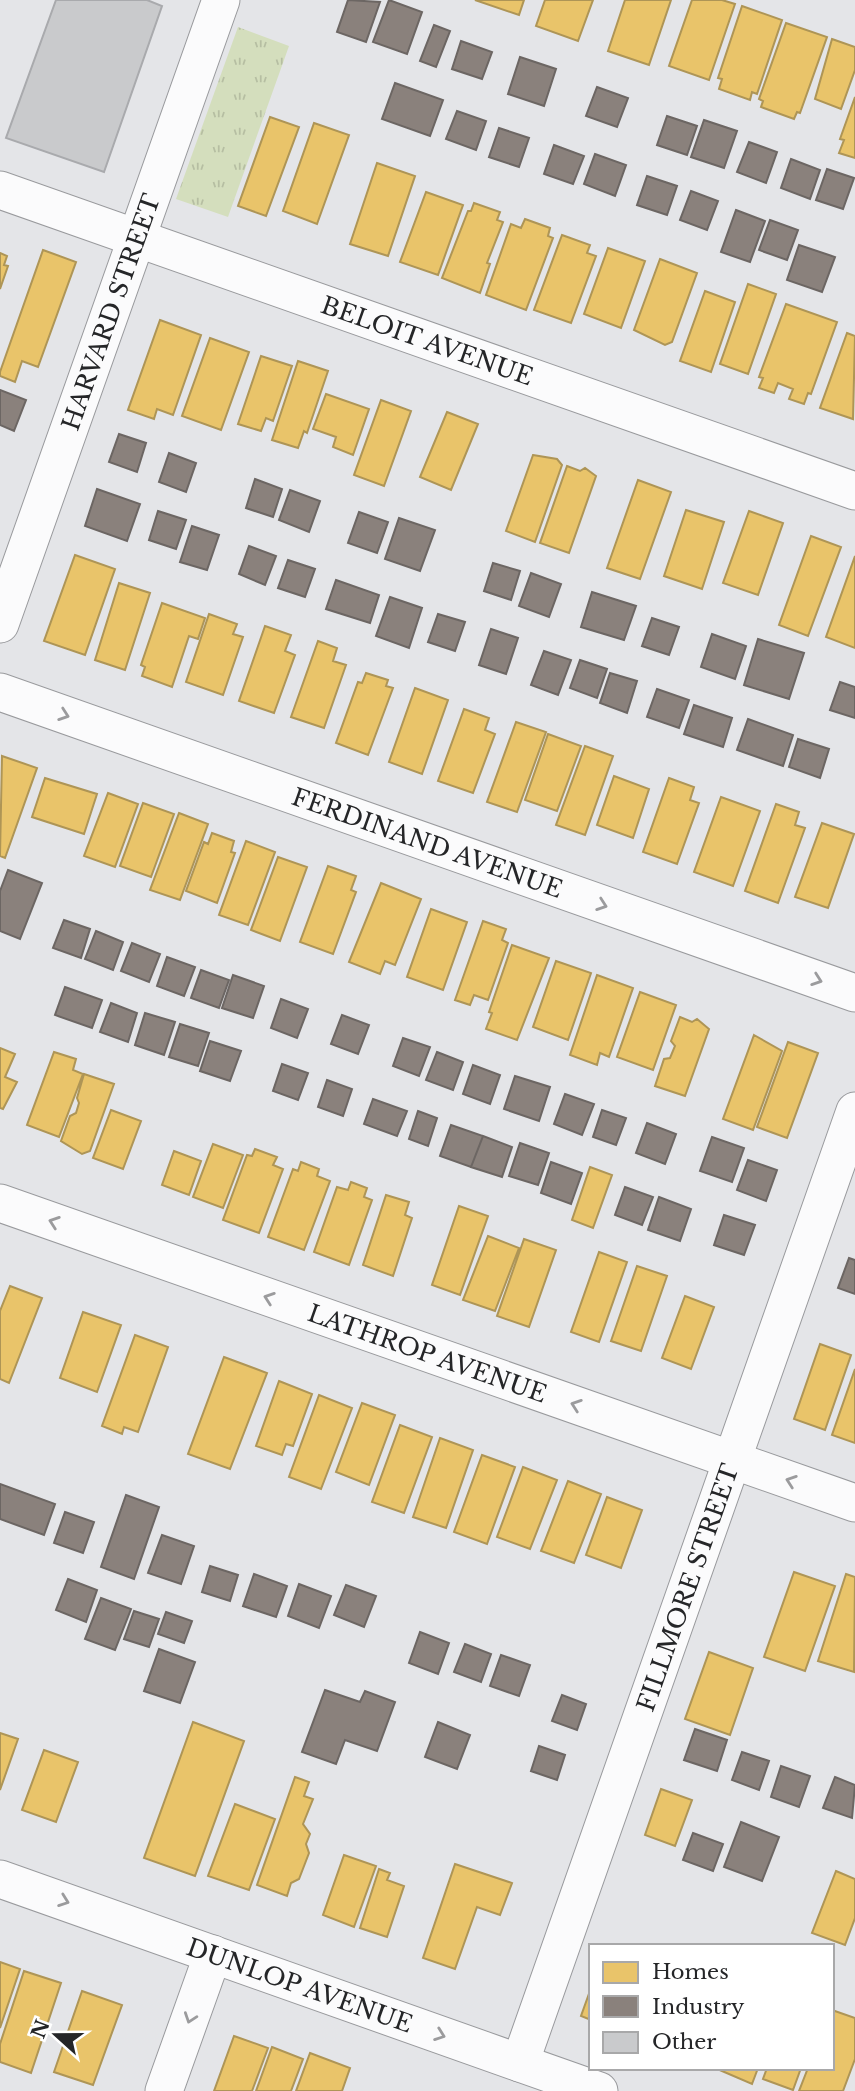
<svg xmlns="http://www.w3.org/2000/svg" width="855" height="2091" font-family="'Libre Baskerville',serif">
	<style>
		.park { fill: url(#park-tufts) }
		.homes { fill: #e9c46a; stroke: #ae9556; stroke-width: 2 }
		.industry { fill: #8a817c; stroke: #6c6663; stroke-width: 2 }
		.building { fill: #c9cacc; stroke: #a9aaad; stroke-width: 2 }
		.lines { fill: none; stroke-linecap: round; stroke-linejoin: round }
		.street-casing { stroke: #999a9d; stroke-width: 39 }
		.street { stroke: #fbfbfc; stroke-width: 37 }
		.oneway { stroke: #9b9b9d }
		.labels { text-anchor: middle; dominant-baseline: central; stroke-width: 7; stroke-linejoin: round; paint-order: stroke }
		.street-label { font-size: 24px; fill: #252628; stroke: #fff }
	</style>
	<defs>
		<pattern id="park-tufts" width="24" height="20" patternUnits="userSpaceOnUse" patternTransform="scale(1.75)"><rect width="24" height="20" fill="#d4debd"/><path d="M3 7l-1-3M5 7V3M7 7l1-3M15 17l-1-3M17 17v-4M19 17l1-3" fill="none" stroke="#b6bea2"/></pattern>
	</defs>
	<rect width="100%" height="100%" fill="#e4e5e8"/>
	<path class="park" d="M 238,27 L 289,46 L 228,217 L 176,199 Z"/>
	<path class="homes" d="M 475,0 L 524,0 L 519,15 Z
		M 545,0 L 593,0 L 578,41 L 536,26 Z
		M 625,0 L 671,0 L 649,65 L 608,51 Z
		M 692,0 L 722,0 L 735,4 L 709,80 L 669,66 Z
		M 742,6 L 782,20 L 757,94 L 752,92 L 750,100 L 719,89 L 722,79 L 718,78 Z
		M 786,23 L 827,37 L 800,113 L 797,112 L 794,119 L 761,107 L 763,101 L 759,99 Z
		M 832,39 L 855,47 L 855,70 L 841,109 L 815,99 Z
		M 855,97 L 855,158 L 839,153 L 844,140 L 840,139 Z
		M 270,117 L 299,127 L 266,216 L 238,206 Z
		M 314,123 L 349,135 L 317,224 L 283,211 Z
		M 377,163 L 415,176 L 388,256 L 350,244 Z
		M 426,192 L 463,205 L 438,275 L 400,262 Z
		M 474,203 L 500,212 L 497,220 L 503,222 L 487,263 L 490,264 L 480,293 L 442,278 L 468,211 L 471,211 Z
		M 525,219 L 550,228 L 548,236 L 553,238 L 526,310 L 486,295 L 511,224 L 521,228 Z
		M 562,235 L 590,245 L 587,253 L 596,256 L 571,323 L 534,310 Z
		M 608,248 L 645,261 L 621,328 L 584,314 Z
		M 43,250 L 76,262 L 38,367 L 22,361 L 15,382 L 0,376 L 0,372 Z
		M 0,253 L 7,256 L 4,265 L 8,266 L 0,289 Z
		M 660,259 L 697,273 L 672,342 L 665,345 L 634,330 Z
		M 748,284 L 776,294 L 748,374 L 720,364 Z
		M 705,291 L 735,302 L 711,372 L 680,361 Z
		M 786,304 L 837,322 L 811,394 L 808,393 L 804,404 L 789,399 L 793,389 L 778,383 L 774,393 L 759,388 L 763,378 L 759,377 Z
		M 160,320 L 201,335 L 173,415 L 157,409 L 154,419 L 128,410 Z
		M 847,333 L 855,336 L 853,419 L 820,408 Z
		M 210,338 L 249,352 L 221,430 L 182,416 Z
		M 261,356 L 292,366 L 273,421 L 266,418 L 261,431 L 238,424 Z
		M 298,361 L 328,371 L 307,433 L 304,431 L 298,448 L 272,440 Z
		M 326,394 L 369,409 L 353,455 L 333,447 L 336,437 L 313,429 Z
		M 381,400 L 411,411 L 384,486 L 354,475 Z
		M 447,412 L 478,424 L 451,490 L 420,477 Z
		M 533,455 L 557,459 L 562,465 L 535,542 L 506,531 Z
		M 567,466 L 580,471 L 585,468 L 596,476 L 569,553 L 540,543 Z
		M 638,480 L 671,492 L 640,579 L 607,568 Z
		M 686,510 L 724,522 L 702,589 L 664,576 Z
		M 749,511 L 783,523 L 758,595 L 723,583 Z
		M 811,536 L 841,547 L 808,636 L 779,625 Z
		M 75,555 L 115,569 L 85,655 L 44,641 Z
		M 855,556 L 855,648 L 826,637 Z
		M 119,583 L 150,593 L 125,670 L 95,660 Z
		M 162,603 L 205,618 L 198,639 L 189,636 L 172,687 L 142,676 L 145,667 L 141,665 Z
		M 209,614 L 237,624 L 233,634 L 243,637 L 223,695 L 186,682 Z
		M 265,626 L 291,635 L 285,651 L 295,655 L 274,713 L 239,701 Z
		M 318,641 L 337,648 L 333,661 L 346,665 L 324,728 L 291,717 Z
		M 366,673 L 388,680 L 386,686 L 393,688 L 368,755 L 336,743 L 358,682 L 362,683 Z
		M 415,688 L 448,700 L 422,774 L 389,762 Z
		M 464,709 L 489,718 L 485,730 L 495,734 L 473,793 L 438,781 Z
		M 516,722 L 546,732 L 517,812 L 487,802 Z
		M 548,734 L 581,746 L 557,811 L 525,800 Z
		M 585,746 L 613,756 L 585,835 L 556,825 Z
		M 2,756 L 37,768 L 5,858 L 0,856 Z
		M 614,776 L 649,789 L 633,838 L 597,825 Z
		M 45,778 L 97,794 L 84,834 L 32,817 Z
		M 669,778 L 694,787 L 690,800 L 699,803 L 677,864 L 643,852 Z
		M 108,793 L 138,804 L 115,867 L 84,856 Z
		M 721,797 L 760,811 L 733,886 L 694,872 Z
		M 143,803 L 174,814 L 151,877 L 120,866 Z
		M 776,804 L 799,812 L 795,825 L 805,828 L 778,903 L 745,891 Z
		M 179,813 L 208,824 L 180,900 L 150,890 Z
		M 822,823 L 854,834 L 828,908 L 795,897 Z
		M 212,833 L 234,841 L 231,852 L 235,853 L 217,903 L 186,891 L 204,842 L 208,844 Z
		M 246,841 L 275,852 L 248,925 L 219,915 Z
		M 278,857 L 307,867 L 280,941 L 251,930 Z
		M 328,866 L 356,876 L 351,890 L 356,892 L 333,954 L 300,942 Z
		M 381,883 L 421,899 L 395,965 L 385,961 L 380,974 L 349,962 Z
		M 431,909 L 467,922 L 443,990 L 407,977 Z
		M 483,921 L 506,929 L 502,940 L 508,943 L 488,1000 L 474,995 L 470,1005 L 455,1000 Z
		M 512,945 L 549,958 L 517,1040 L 486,1029 L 492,1013 L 489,1012 Z
		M 556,961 L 591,973 L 568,1040 L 533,1027 Z
		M 597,975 L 633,988 L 609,1057 L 600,1053 L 597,1065 L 570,1055 Z
		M 640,992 L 676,1005 L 653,1070 L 617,1057 Z
		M 680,1017 L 692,1022 L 697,1019 L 709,1029 L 685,1096 L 655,1086 L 664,1059 L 670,1058 L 675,1046 L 671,1041 Z
		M 754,1035 L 782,1051 L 753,1130 L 723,1119 Z
		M 788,1042 L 818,1053 L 787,1138 L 757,1127 Z
		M 0,1048 L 15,1054 L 5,1077 L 17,1082 L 3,1109 L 0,1108 Z
		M 54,1052 L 76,1059 L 73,1070 L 83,1074 L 59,1137 L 27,1125 Z
		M 84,1074 L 114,1084 L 90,1151 L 82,1154 L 61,1141 L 70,1116 L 76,1113 L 79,1103 L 77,1098 Z
		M 111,1110 L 141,1121 L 123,1169 L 93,1158 Z
		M 213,1144 L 243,1155 L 223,1208 L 193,1197 Z
		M 255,1149 L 277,1157 L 273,1165 L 283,1169 L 259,1233 L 223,1220 L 247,1155 L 252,1156 Z
		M 174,1151 L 201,1161 L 189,1195 L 162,1185 Z
		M 301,1162 L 319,1169 L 317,1176 L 330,1181 L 304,1250 L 268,1237 L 293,1169 L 298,1171 Z
		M 590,1167 L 612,1175 L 593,1228 L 572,1220 Z
		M 351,1182 L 367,1188 L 364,1197 L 372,1200 L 349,1265 L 314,1252 L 337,1187 L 348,1190 Z
		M 386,1195 L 409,1202 L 405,1215 L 412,1218 L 393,1276 L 363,1265 Z
		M 459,1206 L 488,1216 L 460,1295 L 432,1285 Z
		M 488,1236 L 519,1248 L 495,1311 L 463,1300 Z
		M 524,1239 L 556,1250 L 529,1327 L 497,1316 Z
		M 599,1252 L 627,1262 L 599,1342 L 571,1332 Z
		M 637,1266 L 667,1276 L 641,1351 L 611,1341 Z
		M 10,1286 L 42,1298 L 9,1383 L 0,1379 L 0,1311 Z
		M 685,1296 L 714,1307 L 691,1369 L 662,1358 Z
		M 83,1312 L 121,1325 L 97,1392 L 60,1378 Z
		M 135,1335 L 168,1347 L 138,1432 L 124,1427 L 122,1434 L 102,1426 Z
		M 820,1344 L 851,1355 L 825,1430 L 794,1419 Z
		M 224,1357 L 267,1373 L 230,1469 L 188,1454 Z
		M 855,1369 L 855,1443 L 832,1435 Z
		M 279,1381 L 312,1394 L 293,1446 L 286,1444 L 282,1455 L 256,1446 Z
		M 319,1395 L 352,1408 L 321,1489 L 289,1477 Z
		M 362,1403 L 395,1415 L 369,1485 L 336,1472 Z
		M 400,1425 L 432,1437 L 404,1513 L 372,1502 Z
		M 440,1438 L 473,1450 L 446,1528 L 413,1517 Z
		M 482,1455 L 515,1467 L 487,1544 L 454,1532 Z
		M 523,1467 L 557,1480 L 530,1549 L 497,1537 Z
		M 568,1481 L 601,1494 L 574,1563 L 541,1551 Z
		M 607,1497 L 642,1510 L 621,1568 L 586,1555 Z
		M 794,1572 L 835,1586 L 805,1671 L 764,1657 Z
		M 846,1574 L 855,1577 L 854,1672 L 818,1661 Z
		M 709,1652 L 753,1668 L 730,1735 L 685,1719 Z
		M 193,1722 L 244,1741 L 195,1876 L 144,1858 Z
		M 0,1733 L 18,1739 L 0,1790 Z
		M 44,1750 L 78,1762 L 56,1822 L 22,1810 Z
		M 295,1777 L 309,1782 L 304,1796 L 313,1799 L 303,1824 L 310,1834 L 306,1844 L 309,1853 L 299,1879 L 291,1883 L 287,1896 L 257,1885 Z
		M 661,1789 L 692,1800 L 675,1846 L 645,1835 Z
		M 235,1804 L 275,1819 L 249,1890 L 208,1876 Z
		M 344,1855 L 376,1866 L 354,1927 L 323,1915 Z
		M 455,1864 L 512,1883 L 500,1915 L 477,1907 L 455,1969 L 423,1958 Z
		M 379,1869 L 390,1873 L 387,1880 L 404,1886 L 387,1937 L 360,1928 Z
		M 836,1871 L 855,1879 L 855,1918 L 845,1945 L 812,1933 Z
		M 0,1962 L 20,1969 L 0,2028 Z
		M 24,1971 L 61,1983 L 31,2073 L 0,2062 L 0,2044 Z
		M 591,1988 L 591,2020 L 581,2016 Z
		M 82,1991 L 122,2005 L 93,2085 L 54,2072 Z
		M 832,2010 L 855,2018 L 855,2059 L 843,2091 L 799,2091 L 808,2068 L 832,2068 Z
		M 234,2036 L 268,2048 L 252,2091 L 214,2091 Z
		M 272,2047 L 303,2059 L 291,2091 L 256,2091 Z
		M 310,2053 L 350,2068 L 342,2091 L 296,2091 Z
		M 715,2068 L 758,2068 L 752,2084 Z
		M 767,2068 L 801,2068 L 793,2090 L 763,2079 Z"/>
	<path class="industry" d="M 348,0 L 380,2 L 366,42 L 337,32 Z
		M 389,0 L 422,12 L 407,54 L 373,42 Z
		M 434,25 L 450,31 L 436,67 L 420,61 Z
		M 461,41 L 492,52 L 482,79 L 452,69 Z
		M 520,57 L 556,69 L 544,106 L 508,94 Z
		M 395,83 L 443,100 L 430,136 L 382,119 Z
		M 597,87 L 628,98 L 617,127 L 586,116 Z
		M 457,111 L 486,121 L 476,150 L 446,139 Z
		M 667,116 L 697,126 L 687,155 L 657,145 Z
		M 704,120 L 737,131 L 724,168 L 691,157 Z
		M 499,128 L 529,138 L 519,167 L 489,157 Z
		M 749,142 L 777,152 L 766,183 L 737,172 Z
		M 554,145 L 584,156 L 573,184 L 544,174 Z
		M 595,154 L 626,165 L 615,196 L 584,184 Z
		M 791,159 L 820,170 L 810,199 L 781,188 Z
		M 827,169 L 854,178 L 843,209 L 816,200 Z
		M 647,176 L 677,186 L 667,215 L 637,205 Z
		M 691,191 L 718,201 L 707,230 L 680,220 Z
		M 736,210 L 765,221 L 750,262 L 721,252 Z
		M 770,220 L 798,230 L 787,260 L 759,250 Z
		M 799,245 L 835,257 L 822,292 L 787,280 Z
		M 0,390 L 26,400 L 14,431 L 0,425 Z
		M 119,434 L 146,443 L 137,472 L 109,462 Z
		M 169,453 L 196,463 L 186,492 L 159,482 Z
		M 255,479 L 282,489 L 273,517 L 246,508 Z
		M 97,489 L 140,504 L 127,541 L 85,526 Z
		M 290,490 L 320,501 L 309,532 L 279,520 Z
		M 158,511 L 186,520 L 176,549 L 149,540 Z
		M 359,512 L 388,522 L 377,553 L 348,543 Z
		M 399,518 L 435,530 L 420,571 L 385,559 Z
		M 192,526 L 219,535 L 207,570 L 180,562 Z
		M 249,546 L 276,556 L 265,585 L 239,574 Z
		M 288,560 L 315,569 L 305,597 L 278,588 Z
		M 493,563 L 520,571 L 511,600 L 484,591 Z
		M 531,573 L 561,584 L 549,617 L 519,606 Z
		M 336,580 L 379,595 L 370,623 L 326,609 Z
		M 592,592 L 636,606 L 624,640 L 581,627 Z
		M 390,597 L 422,608 L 409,648 L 376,636 Z
		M 438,614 L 465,622 L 455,651 L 428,642 Z
		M 652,618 L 679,627 L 669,655 L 642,646 Z
		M 491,629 L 518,638 L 506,674 L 479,665 Z
		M 712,634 L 746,646 L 735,679 L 701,667 Z
		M 758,639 L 804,653 L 789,699 L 744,685 Z
		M 544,651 L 571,660 L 558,695 L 531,685 Z
		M 580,660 L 607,669 L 597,698 L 570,688 Z
		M 610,673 L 637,681 L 627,713 L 600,703 Z
		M 840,682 L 855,687 L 855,718 L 830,710 Z
		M 657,689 L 689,700 L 679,728 L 647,717 Z
		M 694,705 L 732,718 L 723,747 L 684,734 Z
		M 748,719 L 793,735 L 783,766 L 737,750 Z
		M 798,739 L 829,749 L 820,778 L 789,767 Z
		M 8,870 L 42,883 L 20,939 L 0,931 L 0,891 Z
		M 64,920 L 90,929 L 81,958 L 53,948 Z
		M 96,931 L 123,942 L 113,970 L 85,959 Z
		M 132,943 L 160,954 L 149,982 L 121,971 Z
		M 167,957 L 195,967 L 184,996 L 157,986 Z
		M 201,970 L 229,980 L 219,1008 L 191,998 Z
		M 233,975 L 264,986 L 253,1018 L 222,1008 Z
		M 65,987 L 102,1000 L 92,1028 L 55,1015 Z
		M 281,999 L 308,1009 L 297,1038 L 271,1028 Z
		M 111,1003 L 137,1013 L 128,1042 L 100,1032 Z
		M 145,1013 L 175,1022 L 164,1055 L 135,1045 Z
		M 342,1015 L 369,1025 L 358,1054 L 331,1044 Z
		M 180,1024 L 209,1033 L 198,1066 L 169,1057 Z
		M 403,1038 L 430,1047 L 419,1076 L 393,1066 Z
		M 210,1041 L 241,1051 L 230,1081 L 200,1071 Z
		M 437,1052 L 463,1062 L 453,1090 L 426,1080 Z
		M 282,1064 L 308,1073 L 298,1100 L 273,1091 Z
		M 473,1065 L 500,1075 L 490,1104 L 463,1094 Z
		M 515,1076 L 550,1087 L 539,1121 L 504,1109 Z
		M 327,1080 L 352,1089 L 343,1116 L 318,1107 Z
		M 565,1094 L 594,1104 L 582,1135 L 554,1124 Z
		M 373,1099 L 407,1111 L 397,1136 L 364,1124 Z
		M 602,1110 L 626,1118 L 616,1145 L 593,1137 Z
		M 418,1111 L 437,1118 L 428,1146 L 409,1139 Z
		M 647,1123 L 676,1134 L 665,1164 L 636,1153 Z
		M 451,1125 L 483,1136 L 471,1167 L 440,1156 Z
		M 483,1136 L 512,1147 L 502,1177 L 471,1167 Z
		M 712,1137 L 744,1148 L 732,1182 L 700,1171 Z
		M 520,1143 L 549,1153 L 538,1185 L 509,1176 Z
		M 748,1160 L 777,1170 L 766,1201 L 737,1190 Z
		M 551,1162 L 582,1173 L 571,1204 L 541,1193 Z
		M 625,1187 L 653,1197 L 642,1225 L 615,1215 Z
		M 659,1197 L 691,1209 L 680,1241 L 648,1230 Z
		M 724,1215 L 755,1225 L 744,1255 L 714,1245 Z
		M 849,1258 L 855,1260 L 855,1294 L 838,1288 Z
		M 0,1484 L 55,1504 L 44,1535 L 0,1519 Z
		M 126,1495 L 159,1507 L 134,1579 L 101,1567 Z
		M 65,1512 L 94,1522 L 83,1553 L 54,1543 Z
		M 162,1535 L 194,1546 L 181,1584 L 148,1573 Z
		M 210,1566 L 238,1575 L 230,1601 L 202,1592 Z
		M 254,1574 L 287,1586 L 276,1617 L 243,1606 Z
		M 68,1579 L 97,1590 L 86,1622 L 56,1610 Z
		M 299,1584 L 331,1596 L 319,1628 L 288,1616 Z
		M 346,1585 L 376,1596 L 364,1627 L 334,1615 Z
		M 101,1598 L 131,1609 L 115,1650 L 85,1639 Z
		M 134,1611 L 159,1619 L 149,1647 L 124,1639 Z
		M 166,1612 L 192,1621 L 184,1643 L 158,1634 Z
		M 420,1632 L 449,1643 L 438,1674 L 409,1663 Z
		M 465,1644 L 491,1654 L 481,1682 L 454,1672 Z
		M 159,1649 L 195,1662 L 180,1703 L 144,1691 Z
		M 501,1655 L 530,1665 L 519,1696 L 490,1686 Z
		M 325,1690 L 360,1702 L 365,1691 L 395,1702 L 377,1751 L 345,1740 L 336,1764 L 302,1752 Z
		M 562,1695 L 586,1704 L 577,1730 L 552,1721 Z
		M 438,1722 L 470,1735 L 457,1769 L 425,1757 Z
		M 695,1729 L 727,1740 L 717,1771 L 684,1760 Z
		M 539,1746 L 565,1755 L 557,1780 L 531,1771 Z
		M 742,1752 L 769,1761 L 759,1790 L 732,1780 Z
		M 781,1766 L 810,1776 L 799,1807 L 771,1797 Z
		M 835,1777 L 855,1785 L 852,1818 L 823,1808 Z
		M 741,1822 L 779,1837 L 762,1881 L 724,1867 Z
		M 693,1833 L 723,1844 L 713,1871 L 683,1860 Z"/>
	<path class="building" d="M 56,0 L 147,0 L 162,6 L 104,172 L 6,138 Z"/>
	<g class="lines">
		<g class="street-casing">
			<g id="street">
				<path id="s1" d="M 0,190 L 855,491"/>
				<path id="s2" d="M 0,624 L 221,0"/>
				<path id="s3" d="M 0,692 L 855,993"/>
				<path id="s4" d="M 0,1203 L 855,1503"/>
				<path id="s5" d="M 0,1879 L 599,2091"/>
				<path id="s6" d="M 520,2063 L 855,1111"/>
				<path d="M 164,2091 L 213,1954"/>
			</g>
		</g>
		<use href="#street" class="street"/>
	</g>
	<defs><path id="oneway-chevron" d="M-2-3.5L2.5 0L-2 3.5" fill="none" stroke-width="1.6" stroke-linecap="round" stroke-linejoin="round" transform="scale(1.75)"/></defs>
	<g class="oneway">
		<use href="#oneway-chevron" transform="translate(64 715) rotate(19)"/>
		<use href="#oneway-chevron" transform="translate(602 905) rotate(19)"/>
		<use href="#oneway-chevron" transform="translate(817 980) rotate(19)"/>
		<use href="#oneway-chevron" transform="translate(54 1222) rotate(-161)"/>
		<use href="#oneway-chevron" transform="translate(269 1298) rotate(-161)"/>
		<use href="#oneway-chevron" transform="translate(576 1405) rotate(-161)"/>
		<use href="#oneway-chevron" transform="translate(791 1481) rotate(-161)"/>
		<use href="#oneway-chevron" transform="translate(64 1901) rotate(20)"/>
		<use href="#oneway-chevron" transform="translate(190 2018) rotate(109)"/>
		<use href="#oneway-chevron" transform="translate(440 2035) rotate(20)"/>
	</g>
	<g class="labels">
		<g class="street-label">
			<text stroke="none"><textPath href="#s2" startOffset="331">HARVARD STREET</textPath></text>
			<text stroke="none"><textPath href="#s1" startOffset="453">BELOIT AVENUE</textPath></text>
			<text stroke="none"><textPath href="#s3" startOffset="453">FERDINAND AVENUE</textPath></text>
			<text stroke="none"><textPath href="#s4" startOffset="453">LATHROP AVENUE</textPath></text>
			<text stroke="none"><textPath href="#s6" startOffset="504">FILLMORE STREET</textPath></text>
			<text stroke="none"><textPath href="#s5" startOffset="318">DUNLOP AVENUE</textPath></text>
		</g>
	</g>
	<rect x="589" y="1944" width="245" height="126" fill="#ffffff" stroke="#a8a8a9" stroke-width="2"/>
	<rect x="603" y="1962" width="35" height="21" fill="#e9c46a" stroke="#a8a8a9" stroke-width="2"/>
	<text x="652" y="1979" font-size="21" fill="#252628">Homes</text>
	<rect x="603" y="1996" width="35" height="21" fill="#8a817c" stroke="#a8a8a9" stroke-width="2"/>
	<text x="652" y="2014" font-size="21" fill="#252628">Industry</text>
	<rect x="603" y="2032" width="35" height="21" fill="#c9cacc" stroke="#a8a8a9" stroke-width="2"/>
	<text x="652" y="2049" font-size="21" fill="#252628">Other</text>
	<g transform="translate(56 2035) rotate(291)" stroke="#ffffff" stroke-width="5" paint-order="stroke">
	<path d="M0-5L12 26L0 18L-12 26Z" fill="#252628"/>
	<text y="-10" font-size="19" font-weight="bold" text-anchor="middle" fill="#252628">N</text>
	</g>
</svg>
